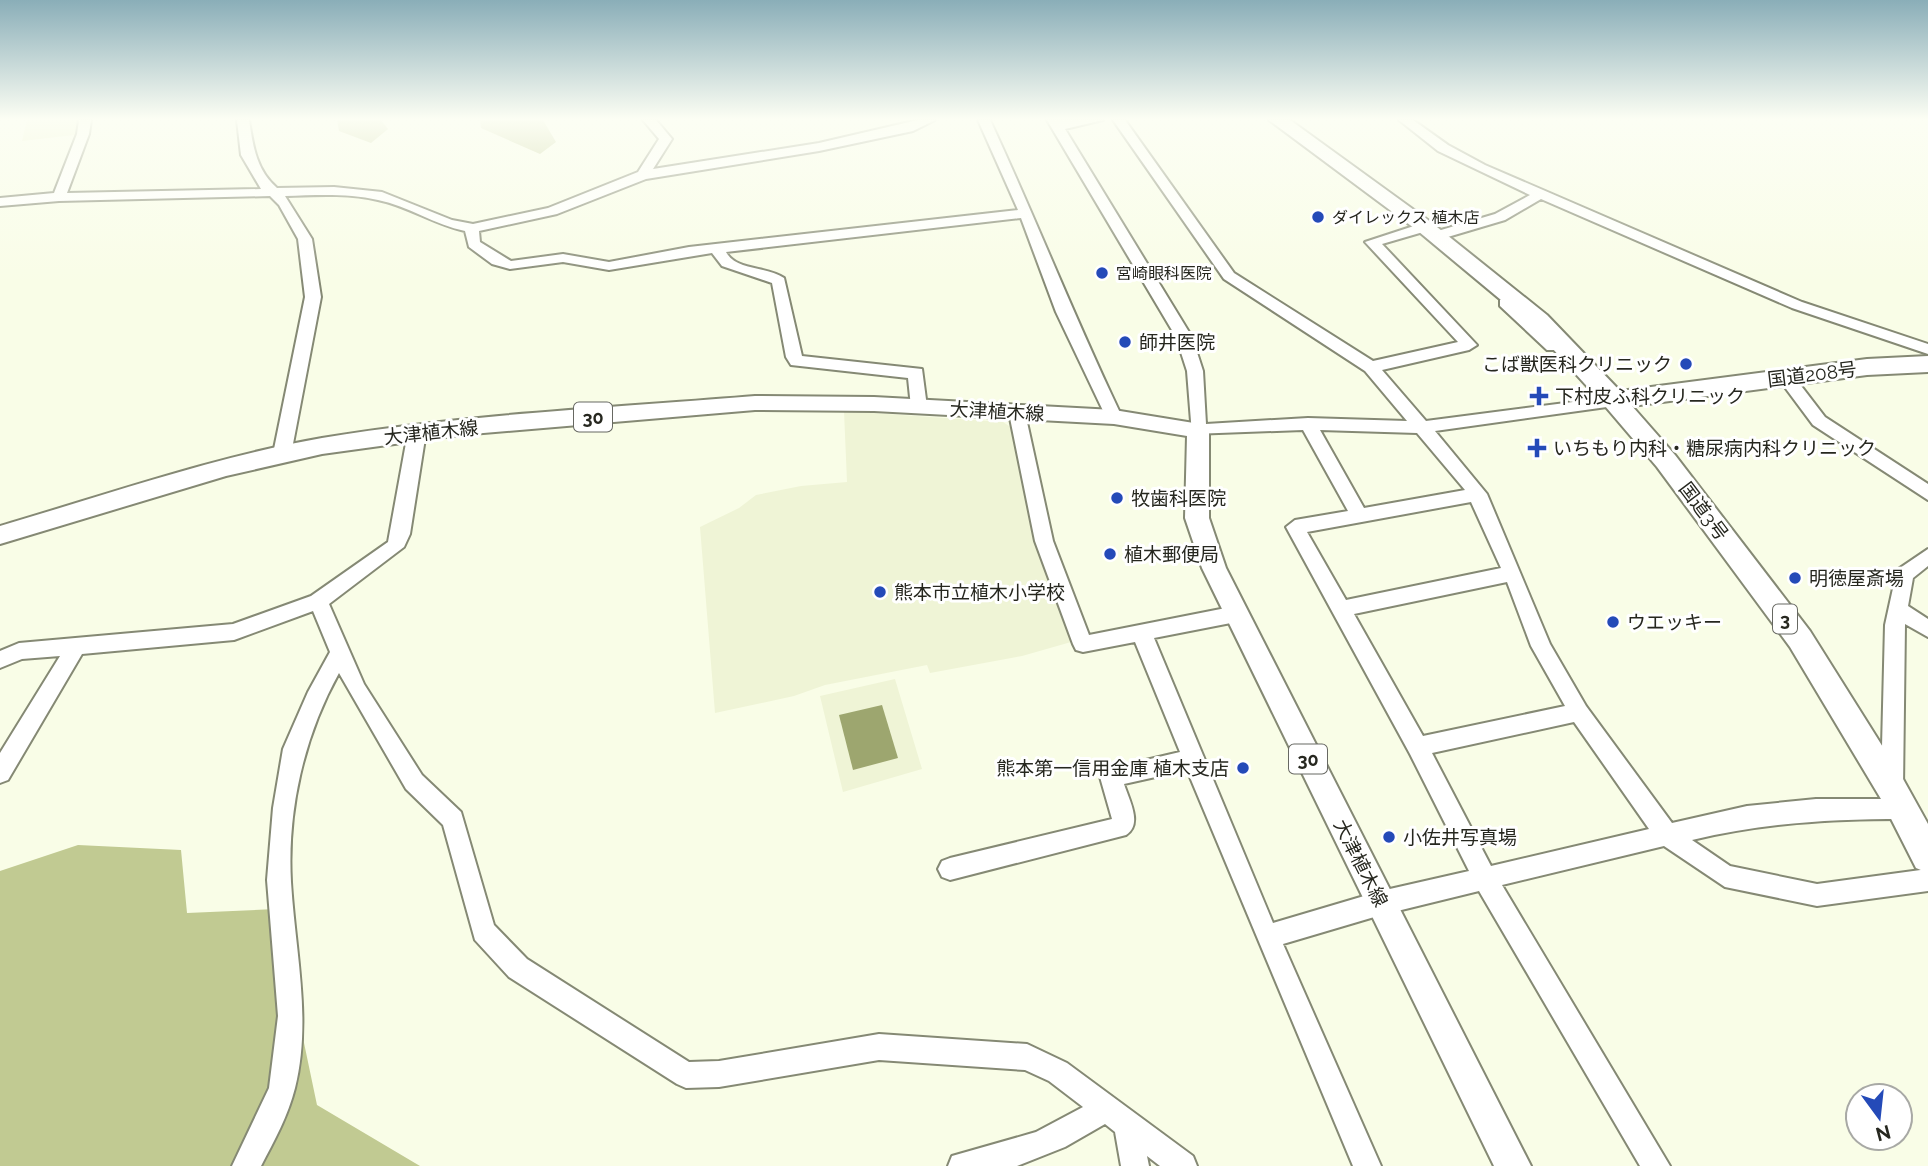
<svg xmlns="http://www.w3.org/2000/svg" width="1928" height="1166" font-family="Raleway,'Noto Sans JP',sans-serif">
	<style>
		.built { fill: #eff4d6 }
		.green { fill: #ebf2c9 }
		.forest { fill: #c1ca92 }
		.water { fill: #9da66f }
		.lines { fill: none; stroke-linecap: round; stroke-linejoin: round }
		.minor-casing { stroke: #858974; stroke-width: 4 }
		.major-casing { stroke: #858974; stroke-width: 4 }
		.highway-casing { stroke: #858974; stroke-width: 4 }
		.minor { fill: #fff; fill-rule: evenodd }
		.major { fill: #fff; fill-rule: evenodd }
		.highway { fill: #fff; fill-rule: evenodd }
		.poi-dot { fill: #244ab8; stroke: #fff; stroke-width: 2.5 }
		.labels { text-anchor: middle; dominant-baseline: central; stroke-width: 6; stroke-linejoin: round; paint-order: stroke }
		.far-poi-label { font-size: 16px; fill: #26271f; stroke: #fff; text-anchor: start }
		.shield { fill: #fff; stroke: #676862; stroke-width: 2 }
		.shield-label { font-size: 18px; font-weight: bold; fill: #26271f }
		.poi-label { font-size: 19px; fill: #26271f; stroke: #fff; text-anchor: start }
		.street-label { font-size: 19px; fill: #26271f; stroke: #fff }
	</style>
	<rect width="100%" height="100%" fill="#f9fde7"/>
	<path class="built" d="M 844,411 L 1003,422 L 1012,428 L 1037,542 L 1071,642 L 1022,656 L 930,673 L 927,665 L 825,685 L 794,696 L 715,713 L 700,527 L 739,508 L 756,495 L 801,486 L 847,482 Z
		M 895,679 L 922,769 L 843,792 L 820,696 Z"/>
	<path class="green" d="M 27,120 L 85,120 L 83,134 L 22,141 Z"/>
	<path class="forest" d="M 337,120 L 381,120 L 388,129 L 371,143 L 339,131 Z
		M 480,120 L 543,120 L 556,142 L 540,154 L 481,128 Z
		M 78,845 L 181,850 L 187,913 L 276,909 L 317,1105 L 420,1166 L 0,1166 L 0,871 Z"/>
	<path class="water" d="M 882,705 L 898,758 L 853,770 L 839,715 Z"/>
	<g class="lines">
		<g class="minor-casing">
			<path id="minor" d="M 79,120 L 91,120 L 89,134 L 67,193 L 261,189 L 241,155 L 237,120 L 249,120 C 253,146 256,170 277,188 L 334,187 L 382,192 L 452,220 L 473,224 L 548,208 L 638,172 L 659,139 L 643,120 L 656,120 L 672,139 L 653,169 L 819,143 L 918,120 L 935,120 L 913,131 L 819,151 L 646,179 L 557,214 L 479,231 L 480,242 L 511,261 L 563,254 L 609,262 L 689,247 L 1018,210 L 978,120 L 990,120 C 1036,219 1075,319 1122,417 L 1114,423 L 1106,417 L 1056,312 L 1021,218 L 726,252 C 736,271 767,266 784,278 L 802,356 L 922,369 L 927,407 L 919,413 L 911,407 L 908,378 L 791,365 L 786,357 L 772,283 L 722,266 L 712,253 L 609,270 L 563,262 L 510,269 L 492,264 L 469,247 L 465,231 C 435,225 408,206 378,200 C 348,193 316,195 285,196 L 312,239 L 321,297 L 292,449 L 296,454 L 293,458 L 282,460 L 273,454 L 305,297 L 298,239 L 279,205 L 270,196 L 59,201 L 0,206 L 0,198 L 54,193 L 77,134 Z
				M 1047,120 L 1103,120 L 1065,129 L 1192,337 L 1203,371 L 1206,424 L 1308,418 L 1407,421 L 1365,371 L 1224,279 L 1113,120 L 1125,120 L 1234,273 L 1373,361 L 1458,342 L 1365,242 L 1420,224 L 1430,224 L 1430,230 L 1382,244 L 1477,345 L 1469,350 L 1382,370 L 1426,421 L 1620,396 L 1622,400 L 1620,404 L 1614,406 L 1435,431 L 1487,494 L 1550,644 L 1586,706 L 1672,823 L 1747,806 L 1816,799 L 1903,799 L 1911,802 L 1914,809 L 1911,816 L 1903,819 C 1830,819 1763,823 1692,840 L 1730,866 L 1817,884 L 1928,869 L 1928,891 L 1817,906 L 1725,887 L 1664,846 L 1502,885 L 1670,1166 L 1640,1166 L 1479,891 L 1381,915 L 1283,944 L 1381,1166 L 1353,1166 L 1187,770 L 1124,784 C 1129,800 1143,824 1126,835 L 950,880 L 942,877 L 938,869 L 942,861 L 950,858 L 1112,819 L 1100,777 L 1103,770 L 1180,752 L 1135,642 L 1083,652 L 1076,650 L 1073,644 L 1035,541 L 1009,413 L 1017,407 L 1025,413 L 1053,541 L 1089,635 L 1236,606 L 1243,608 L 1246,614 L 1243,620 L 1236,622 L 1154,638 L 1273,923 L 1381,891 L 1469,871 L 1410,754 L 1286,527 L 1295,520 L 1348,511 L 1303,430 L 1192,434 L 1187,371 L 1176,337 ZM 1320,430 L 1417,433 L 1465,490 L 1364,508 ZM 1471,502 L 1501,568 L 1346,600 L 1307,532 ZM 1507,582 L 1531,646 L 1565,706 L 1423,736 L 1354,614 ZM 1574,722 L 1649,829 L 1491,866 L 1432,753 Z
				M 1399,120 L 1413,120 L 1448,145 L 1485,165 L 1802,302 L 1928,344 L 1928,354 L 1792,308 L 1541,199 L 1505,220 L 1441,239 L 1431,239 L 1431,233 L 1495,214 L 1530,195 L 1438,151 Z
				M 1505,298 L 1559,342 L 1559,350 L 1547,350 L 1500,306 L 1500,300 Z
				M 1786,373 L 1792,374 L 1825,417 L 1928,484 L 1928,500 L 1813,425 L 1778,378 Z
				M 417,426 L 426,432 L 410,534 L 404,547 L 329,604 L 364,684 L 422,775 L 461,812 L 494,925 L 527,959 L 689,1062 L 719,1061 L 879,1034 L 1027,1044 L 1067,1063 L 1193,1156 L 1197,1166 L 1160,1166 L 1147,1156 L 1149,1166 L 1121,1166 L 1115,1132 L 1105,1124 L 1065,1147 L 1017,1166 L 948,1166 L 952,1156 L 1036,1132 L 1083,1107 L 1049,1081 L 1025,1070 L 879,1060 L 719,1087 L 686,1088 L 677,1084 L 509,977 L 475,940 L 443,825 L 406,789 L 339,673 C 304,736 287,810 291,882 C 295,951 312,1020 295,1088 C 288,1116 274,1141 261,1166 L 232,1166 L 269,1088 L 278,1016 L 267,880 L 273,808 L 283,749 L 308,692 L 330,652 L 313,611 L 234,640 L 82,654 L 8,780 L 0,783 L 0,753 L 60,656 L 22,659 L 0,668 L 0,651 L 19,643 L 233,624 L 311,596 L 388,542 L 408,432 Z
				M 1928,549 L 1928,566 L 1913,578 L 1908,606 L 1928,619 L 1928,637 L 1905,624 L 1903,788 L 1900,795 L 1892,798 L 1884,795 L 1881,788 L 1885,625 L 1897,570 Z"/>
		</g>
		<g class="major-casing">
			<path id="major" d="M 755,396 L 874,397 L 1114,410 L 1206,425 L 1209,430 L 1209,518 L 1226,568 L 1531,1166 L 1494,1166 L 1202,568 L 1185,518 L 1187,436 L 1114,424 L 874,411 L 755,410 L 460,435 L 322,454 L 226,476 L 0,544 L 0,526 C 106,495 213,457 322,438 C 465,414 611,408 755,396 Z"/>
		</g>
		<g class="highway-casing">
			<path id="highway" d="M 1269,120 L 1290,120 L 1432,223 L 1547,315 L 1620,391 L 1867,359 L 1928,356 L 1928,372 L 1867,375 L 1632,406 L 1675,455 L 1810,631 L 1903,779 L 1928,824 L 1928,873 L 1916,868 L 1881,799 L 1790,647 L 1657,467 L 1605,406 L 1531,325 L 1418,231 Z"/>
		</g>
		<use href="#minor" class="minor"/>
		<use href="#major" class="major"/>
		<use href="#highway" class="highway"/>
	</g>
	<linearGradient id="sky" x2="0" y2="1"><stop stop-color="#8aaeb8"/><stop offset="0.42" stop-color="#fcfef4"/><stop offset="1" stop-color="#fcfef4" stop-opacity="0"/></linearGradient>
	<rect width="1928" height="283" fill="url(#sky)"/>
	<g class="poi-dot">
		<circle cx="1318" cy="217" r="7"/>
		<circle cx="1102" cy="273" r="7"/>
		<circle cx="1125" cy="342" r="7"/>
		<circle cx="1686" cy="364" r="7"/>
		<path d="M1535.5 385.5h7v7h7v7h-7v7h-7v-7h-7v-7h7z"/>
		<path d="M1533.5 437.5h7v7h7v7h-7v7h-7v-7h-7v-7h7z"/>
		<circle cx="1117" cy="498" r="7"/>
		<circle cx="1110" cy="554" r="7"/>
		<circle cx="1795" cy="578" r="7"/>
		<circle cx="880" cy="592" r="7"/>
		<circle cx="1613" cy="622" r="7"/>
		<circle cx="1243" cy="768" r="7"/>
		<circle cx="1389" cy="837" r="7"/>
	</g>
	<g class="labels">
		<g class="far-poi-label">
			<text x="1332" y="217">ダイレックス 植木店</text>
			<text x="1116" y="273">宮崎眼科医院</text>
		</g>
		<g class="shield">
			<rect x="574" y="402.5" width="38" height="29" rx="5"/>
			<rect x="1773" y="604.5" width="24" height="29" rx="5"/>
			<rect x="1289" y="744.5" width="38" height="29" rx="5"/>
		</g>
		<g class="shield-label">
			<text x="593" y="417">30</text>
			<text x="1785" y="619">3</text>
			<text x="1308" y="759">30</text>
		</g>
		<g class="poi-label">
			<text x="1139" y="342">師井医院</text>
			<text x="1672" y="364" text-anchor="end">こば獣医科クリニック</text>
			<text x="1555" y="396">下村皮ふ科クリニック</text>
			<text x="1553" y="448">いちもり内科・糖尿病内科クリニック</text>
			<text x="1131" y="498">牧歯科医院</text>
			<text x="1124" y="554">植木郵便局</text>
			<text x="1809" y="578">明徳屋斎場</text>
			<text x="894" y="592">熊本市立植木小学校</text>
			<text x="1627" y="622">ウエッキー</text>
			<text x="1229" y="768" text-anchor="end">熊本第一信用金庫 植木支店</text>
			<text x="1403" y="837">小佐井写真場</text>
		</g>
		<g class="street-label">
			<text transform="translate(1812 374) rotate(-7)">国道208号</text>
			<text transform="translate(997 411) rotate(3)">大津植木線</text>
			<text transform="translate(431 432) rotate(-6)">大津植木線</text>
			<text transform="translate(1704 511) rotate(53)">国道3号</text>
			<text transform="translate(1361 863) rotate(63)">大津植木線</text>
		</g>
	</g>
	<g transform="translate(1879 1117) rotate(165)"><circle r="33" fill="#ffffff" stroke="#a8a9a5" stroke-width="2"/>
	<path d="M0-5L12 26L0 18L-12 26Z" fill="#244ab8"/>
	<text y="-10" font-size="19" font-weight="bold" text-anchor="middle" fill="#26271f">N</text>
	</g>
</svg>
